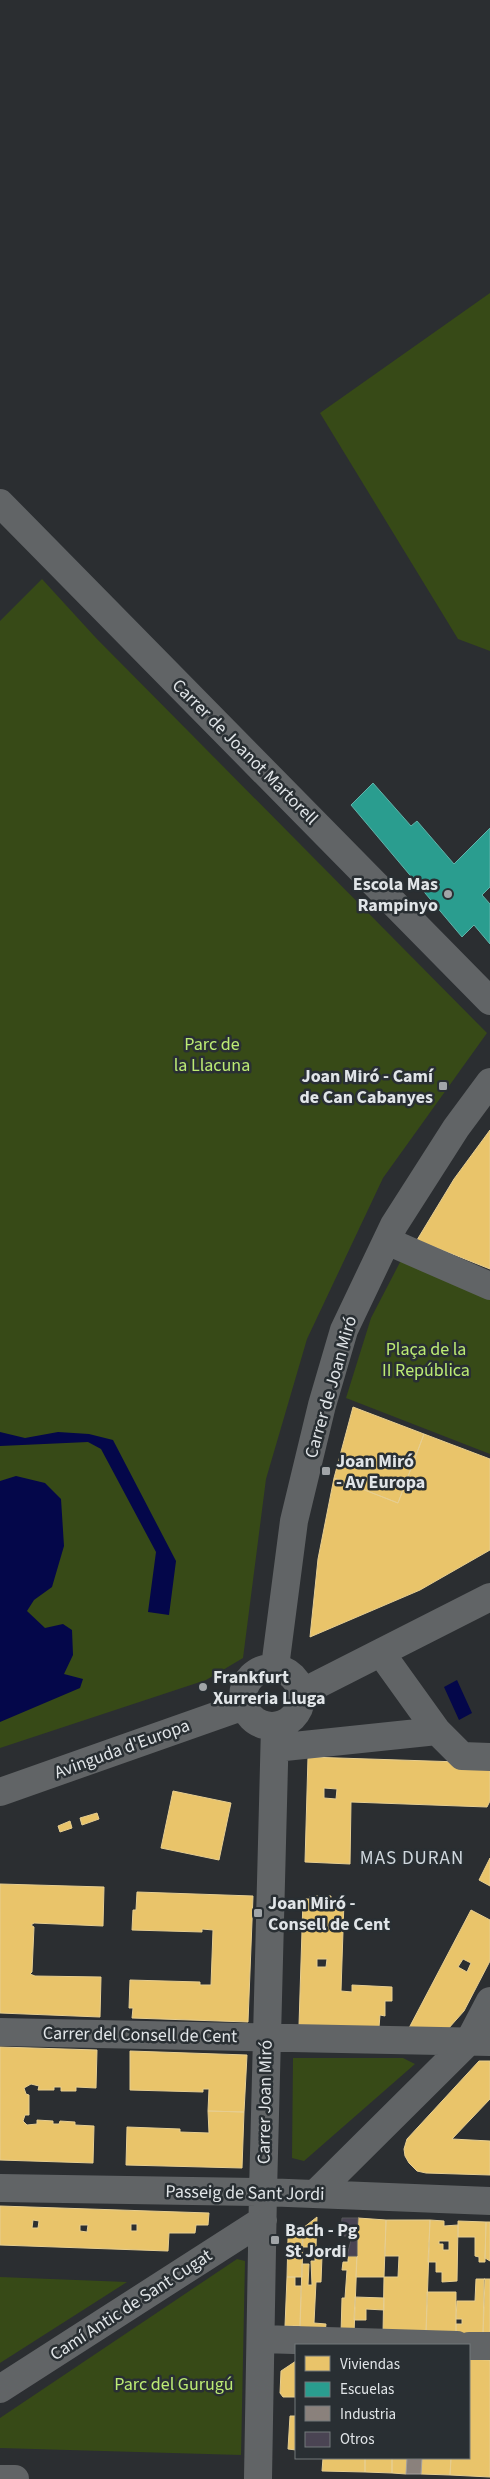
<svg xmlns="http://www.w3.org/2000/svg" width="490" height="2479" font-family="'Source Sans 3',sans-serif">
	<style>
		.green { fill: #374a17 }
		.water { fill: #04074a }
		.homes { fill: #e9c46a; stroke: #e7ce90; fill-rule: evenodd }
		.schools { fill: #2a9d8f; stroke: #61b3aa }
		.industry { fill: #8a817c; stroke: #a49f9c }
		.building { fill: #4a4453; stroke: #56575a }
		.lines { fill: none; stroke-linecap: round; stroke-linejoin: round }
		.minor { stroke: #616466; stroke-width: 28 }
		.poi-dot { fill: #a1a5a8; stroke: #292f33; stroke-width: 2 }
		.labels { text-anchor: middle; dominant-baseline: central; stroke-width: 5; stroke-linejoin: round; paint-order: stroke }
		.street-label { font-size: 18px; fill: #e1e5e8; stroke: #292f33 }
		.poi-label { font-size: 18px; font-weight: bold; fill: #e1e5e8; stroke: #292f33; text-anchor: start }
		.park-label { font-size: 18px; fill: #bceb74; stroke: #292f33 }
		.neighbourhood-label { font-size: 19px; letter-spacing: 1px; fill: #cfd7dd; stroke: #292f33 }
	</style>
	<rect width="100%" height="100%" fill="#2b2e31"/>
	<path class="green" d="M 490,293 L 490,651 L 458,639 L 320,413 Z
		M 42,579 L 96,638 L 487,1033 L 383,1178 L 307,1339 L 266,1479 L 243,1658 L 206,1680 L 0,1748 L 0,621 Z
		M 410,1243 L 490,1275 L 490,1454 L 346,1398 L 371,1318 Z
		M 293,2058 L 403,2058 L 415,2064 L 304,2161 L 292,2158 Z
		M 237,2259 L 245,2261 L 241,2455 L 0,2448 L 0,2418 Z
		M 0,2277 L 127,2282 L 0,2363 Z"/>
	<path class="water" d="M 0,1432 L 25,1438 L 58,1432 L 89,1434 L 113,1440 L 176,1561 L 169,1615 L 148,1612 L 156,1552 L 101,1449 L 88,1442 L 0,1446 Z
		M 16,1476 L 45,1483 L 61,1499 L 64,1546 L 52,1587 L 34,1600 L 27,1611 L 45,1628 L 63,1624 L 72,1630 L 73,1655 L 64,1674 L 83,1679 L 80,1688 L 0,1722 L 0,1481 Z
		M 457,1680 L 472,1713 L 459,1720 L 444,1687 Z"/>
	<path class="homes" d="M 490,1130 L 490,1269 L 417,1240 L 454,1179 Z
		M 353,1407 L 424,1434 L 398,1503 L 334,1478 Z
		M 424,1434 L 490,1459 L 490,1550 L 420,1590 L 310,1637 L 318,1559 L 334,1478 L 398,1503 Z
		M 308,1757 L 490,1763 L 490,1801 L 487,1807 L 351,1802 L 350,1864 L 305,1862 ZM 324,1788 L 337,1789 L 336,1799 L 324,1798 Z
		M 173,1791 L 231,1803 L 219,1860 L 161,1848 Z
		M 97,1813 L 99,1819 L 82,1825 L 80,1818 Z
		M 70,1821 L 72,1828 L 60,1832 L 58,1826 Z
		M 490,1858 L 490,1886 L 479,1880 Z
		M 0,1884 L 104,1887 L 103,1926 L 34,1923 L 31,1925 L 34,1927 L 32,1972 L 30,1974 L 35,1976 L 101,1977 L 100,2017 L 0,2013 Z
		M 137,1892 L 253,1896 L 248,2022 L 132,2018 L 133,2008 L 129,2008 L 130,1980 L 200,1982 L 200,1985 L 211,1985 L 213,1930 L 202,1929 L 202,1932 L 132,1930 L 133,1910 L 136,1910 Z
		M 310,1896 L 331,1896 L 331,1900 L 344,1901 L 341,1991 L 352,1992 L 352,1985 L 392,1987 L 392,2001 L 385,2001 L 385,2016 L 380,2015 L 379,2027 L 299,2025 L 303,1899 L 310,1899 ZM 317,1959 L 327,1959 L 326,1967 L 317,1967 Z
		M 471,1910 L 490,1920 L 490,1961 L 464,2011 L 448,2029 L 409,2028 ZM 463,1959 L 471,1963 L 467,1972 L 458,1967 Z
		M 0,2047 L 97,2050 L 96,2088 L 76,2087 L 76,2091 L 61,2091 L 61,2087 L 54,2087 L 54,2090 L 38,2090 L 39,2086 L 31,2084 L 24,2088 L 26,2094 L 29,2095 L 29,2115 L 25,2115 L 23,2121 L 27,2125 L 37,2124 L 37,2120 L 53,2121 L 53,2124 L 59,2124 L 60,2121 L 75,2122 L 75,2125 L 94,2126 L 93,2163 L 0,2160 Z
		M 130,2051 L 247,2055 L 244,2112 L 208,2111 L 209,2089 L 203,2089 L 203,2092 L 130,2090 Z
		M 479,2061 L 490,2061 L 490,2099 L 452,2139 L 490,2141 L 490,2175 L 426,2173 L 417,2171 L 409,2163 L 405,2156 L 404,2149 L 407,2139 Z
		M 208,2111 L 244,2112 L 242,2168 L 126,2165 L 127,2127 L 180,2129 L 180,2132 L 209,2133 Z
		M 0,2206 L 209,2213 L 208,2225 L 196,2225 L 195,2233 L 169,2233 L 168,2251 L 0,2245 ZM 33,2220 L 39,2221 L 38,2228 L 32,2228 ZM 131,2224 L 137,2224 L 137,2231 L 131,2231 ZM 80,2225 L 88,2225 L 87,2232 L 80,2231 Z
		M 317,2217 L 316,2247 L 302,2247 L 303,2228 Z
		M 358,2218 L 386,2220 L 384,2277 L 356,2277 Z
		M 386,2220 L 430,2220 L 426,2335 L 383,2334 L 384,2277 L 398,2277 L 399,2256 L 385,2256 Z
		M 430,2220 L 444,2221 L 444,2226 L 458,2225 L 457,2281 L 442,2282 L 442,2272 L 436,2272 L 436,2262 L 428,2262 ZM 439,2241 L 449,2241 L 449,2250 L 443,2250 L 443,2244 L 439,2244 Z
		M 458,2221 L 486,2222 L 485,2262 L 479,2262 L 479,2257 L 475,2256 L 475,2237 L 458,2237 Z
		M 486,2222 L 490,2222 L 490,2261 L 485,2258 Z
		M 298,2231 L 303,2232 L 302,2277 L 287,2277 L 288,2238 Z
		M 315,2255 L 322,2256 L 321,2282 L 316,2282 L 314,2323 L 326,2324 L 325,2333 L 300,2332 L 302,2264 L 309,2264 L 308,2285 L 312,2285 L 311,2261 L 315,2261 Z
		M 348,2256 L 357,2256 L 354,2334 L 341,2334 L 342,2298 L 345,2298 L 347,2270 L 342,2270 L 343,2262 L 348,2262 Z
		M 287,2277 L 295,2277 L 295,2286 L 301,2286 L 300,2326 L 285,2326 Z
		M 476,2279 L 485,2279 L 483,2336 L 456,2335 L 456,2324 L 462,2324 L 462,2319 L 456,2319 L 457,2301 L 475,2301 Z
		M 484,2279 L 490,2279 L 490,2336 L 483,2336 Z
		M 427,2292 L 456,2292 L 456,2335 L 426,2335 Z
		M 355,2297 L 384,2298 L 384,2310 L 366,2309 L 366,2320 L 354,2320 Z
		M 469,2359 L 490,2360 L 490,2477 L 450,2475 L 451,2458 L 469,2458 Z
		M 296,2361 L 296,2397 L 283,2397 L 280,2393 L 281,2371 Z
		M 290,2416 L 296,2416 L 296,2450 L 288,2449 Z
		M 323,2458 L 365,2458 L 365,2472 L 322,2471 Z
		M 365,2458 L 392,2458 L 392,2473 L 365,2472 Z
		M 392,2458 L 407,2458 L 406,2474 L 392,2473 Z
		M 422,2458 L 451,2458 L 450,2475 L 421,2474 Z"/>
	<path class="schools" d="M 373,783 L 411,826 L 417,821 L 454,864 L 490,828 L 490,887 L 482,895 L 490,904 L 490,944 L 474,925 L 462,937 L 351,805 Z"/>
	<path class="industry" d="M 407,2458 L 422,2458 L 421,2474 L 406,2474 Z"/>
	<path class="building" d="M 342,2218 L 358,2218 L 357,2236 L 341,2236 Z
		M 351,2240 L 357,2240 L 357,2256 L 347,2256 Z"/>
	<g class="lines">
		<path class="minor" d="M 0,503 L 490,1001
			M 387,1241 L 490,1286
			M 381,1653 L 437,1731 L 462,1756 L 490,1757
			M 275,1667 L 294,1521 L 322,1405 L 344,1330 L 394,1225 L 456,1128 L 490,1082
			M243 1697a29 29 0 1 1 58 0a29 29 0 1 1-58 0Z
			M 301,1693 L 490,1597
			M 275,1748 L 437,1731
			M 0,1792 L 244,1706
			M 0,2032 L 490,2042
			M 0,2188 L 263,2192 L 490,2201
			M 315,2194 L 469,2041 L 490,2001
			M 261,2339 L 457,2345
			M 469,2346 L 490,2346
			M 0,2389 L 263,2220
			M 258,2478 L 263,2192 L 275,1726
			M 0,2479 L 15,2479"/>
	</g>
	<g class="poi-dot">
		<circle cx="448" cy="894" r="5"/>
		<rect x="438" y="1081" width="10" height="10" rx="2.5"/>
		<rect x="321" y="1466" width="10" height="10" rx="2.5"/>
		<circle cx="203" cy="1687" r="5"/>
		<rect x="253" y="1908" width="10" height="10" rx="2.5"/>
		<rect x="270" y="2235" width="10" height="10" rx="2.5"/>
	</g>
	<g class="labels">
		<g class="street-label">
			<text transform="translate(245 752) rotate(45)">Carrer de Joanot Martorell</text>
			<text transform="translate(331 1387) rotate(-74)">Carrer de Joan Miró</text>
			<text transform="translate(122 1749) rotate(-20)">Avinguda d'Europa</text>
			<text transform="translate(140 2035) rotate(1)">Carrer del Consell de Cent</text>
			<text transform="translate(265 2102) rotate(-89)">Carrer Joan Miró</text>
			<text transform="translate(245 2193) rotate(1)">Passeig de Sant Jordi</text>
			<text transform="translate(131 2305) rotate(-33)">Camí Antic de Sant Cugat</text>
		</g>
		<g class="poi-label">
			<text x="438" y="884" text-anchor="end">Escola Mas<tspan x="438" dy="21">Rampinyo</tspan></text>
			<text x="433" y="1076" text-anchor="end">Joan Miró - Camí<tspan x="433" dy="21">de Can Cabanyes</tspan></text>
			<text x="336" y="1461">Joan Miró<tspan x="336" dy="21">- Av Europa</tspan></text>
			<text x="213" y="1677">Frankfurt<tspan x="213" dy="21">Xurreria Lluga</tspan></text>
			<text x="268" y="1903">Joan Miró -<tspan x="268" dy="21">Consell de Cent</tspan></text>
			<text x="285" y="2230">Bach - Pg<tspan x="285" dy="21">St Jordi</tspan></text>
		</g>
		<g class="park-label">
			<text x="212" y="1044">Parc de<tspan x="212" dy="21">la Llacuna</tspan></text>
			<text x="426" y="1349">Plaça de la<tspan x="426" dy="21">II República</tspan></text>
			<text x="174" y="2384">Parc del Gurugú</text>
		</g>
		<g class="neighbourhood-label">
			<text x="412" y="1858">MAS DURAN</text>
		</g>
	</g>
	<rect x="295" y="2344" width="175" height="115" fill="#292f33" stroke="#73787b"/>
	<rect x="305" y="2356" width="25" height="15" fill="#e9c46a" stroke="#73787b"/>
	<text x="340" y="2369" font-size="15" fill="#e1e5e8">Viviendas</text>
	<rect x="305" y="2382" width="25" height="15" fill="#2a9d8f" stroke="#73787b"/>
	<text x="340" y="2394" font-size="15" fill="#e1e5e8">Escuelas</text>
	<rect x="305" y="2406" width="25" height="15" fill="#8a817c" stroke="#73787b"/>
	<text x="340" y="2419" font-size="15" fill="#e1e5e8">Industria</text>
	<rect x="305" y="2432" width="25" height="15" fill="#4a4453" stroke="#73787b"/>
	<text x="340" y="2444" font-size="15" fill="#e1e5e8">Otros</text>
</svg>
